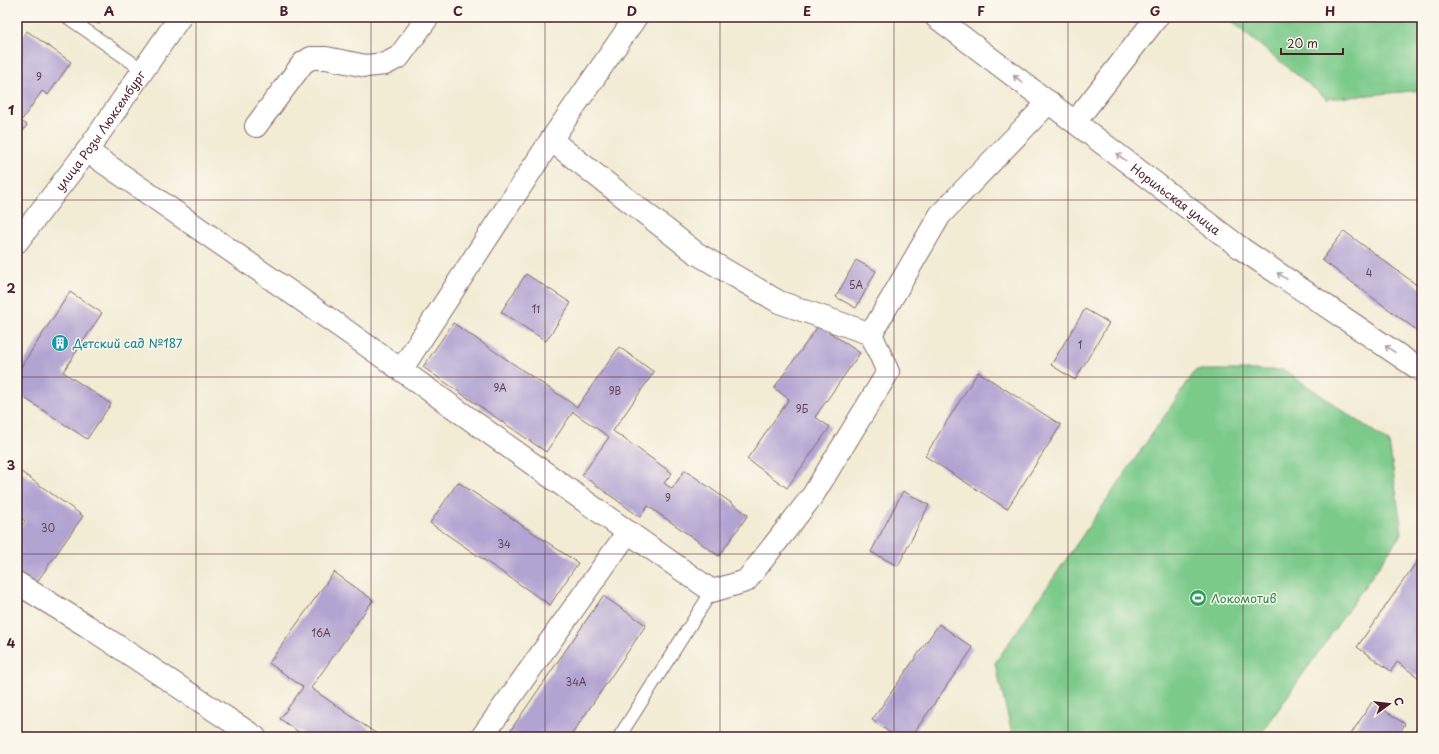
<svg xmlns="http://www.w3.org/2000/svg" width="1439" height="754" font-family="'Playpen Sans',sans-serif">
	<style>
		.green { fill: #7cca8a; stroke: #63745a }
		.building { fill: #b2a4d2 }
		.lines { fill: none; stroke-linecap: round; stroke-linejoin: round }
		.service-casing { stroke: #856766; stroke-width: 14 }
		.minor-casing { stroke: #856766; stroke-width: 24 }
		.secondary-casing { stroke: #856766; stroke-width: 24 }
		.service { stroke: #fff; stroke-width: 12 }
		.minor { stroke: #fff; stroke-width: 22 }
		.secondary { stroke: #fff; stroke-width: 22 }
		.oneway { stroke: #ae9aa0 }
		.grid { fill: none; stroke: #4a1f2b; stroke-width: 1; stroke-opacity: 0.55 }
		.labels { text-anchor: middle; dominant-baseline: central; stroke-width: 3; stroke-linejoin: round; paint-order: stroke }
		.number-label { font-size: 10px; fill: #644055 }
		.street-label { font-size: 12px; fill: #4a1f2b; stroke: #fbf7ec }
		.culture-label { font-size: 12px; fill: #0d838f; stroke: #fbf7ec; text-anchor: start }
		.leisure-label { font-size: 12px; fill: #27864d; stroke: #fbf7ec; text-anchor: start }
		.neatline { fill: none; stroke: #4a1f2b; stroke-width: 1.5 }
		.grid-label { font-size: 13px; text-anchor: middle; font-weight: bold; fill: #4a1f2b }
	</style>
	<rect width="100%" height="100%" fill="#fbf7ec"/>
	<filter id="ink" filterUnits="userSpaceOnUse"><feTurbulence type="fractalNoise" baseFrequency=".025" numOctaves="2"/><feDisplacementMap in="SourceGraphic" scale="8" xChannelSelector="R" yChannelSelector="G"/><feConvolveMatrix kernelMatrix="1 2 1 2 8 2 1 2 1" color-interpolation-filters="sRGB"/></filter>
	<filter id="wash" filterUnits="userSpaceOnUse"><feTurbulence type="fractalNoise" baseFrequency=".012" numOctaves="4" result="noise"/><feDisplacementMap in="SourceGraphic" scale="16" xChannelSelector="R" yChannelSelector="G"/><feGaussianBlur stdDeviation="0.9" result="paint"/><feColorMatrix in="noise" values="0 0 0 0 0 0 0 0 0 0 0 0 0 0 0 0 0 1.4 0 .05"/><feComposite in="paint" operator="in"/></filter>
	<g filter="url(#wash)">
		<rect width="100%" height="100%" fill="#f2ecd5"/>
		<path class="green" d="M 1225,17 L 1422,17 L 1422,90 L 1327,99 Z
			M 1196,370 L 1284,370 L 1389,442 L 1402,533 L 1259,737 L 1013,737 L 995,663 Z"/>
		<g id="blocks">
			<path class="building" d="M 90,17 L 104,17 L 99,24 Z
				M 27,31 L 71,62 L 48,95 L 42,91 L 21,121 L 27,125 L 17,140 L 17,46 Z
				M 1344,231 L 1422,289 L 1422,334 L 1322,260 Z
				M 856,260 L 876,271 L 856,308 L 836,297 Z
				M 526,274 L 571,303 L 546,341 L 501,312 Z
				M 70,292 L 102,313 L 63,372 L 111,404 L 87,439 L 17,393 L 17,373 Z
				M 1085,309 L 1109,323 L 1075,380 L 1051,365 Z
				M 453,323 L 577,407 L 619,347 L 654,372 L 613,431 L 672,473 L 664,483 L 672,489 L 685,470 L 748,515 L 719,556 L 648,506 L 640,517 L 582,475 L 609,437 L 573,412 L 546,452 L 423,367 Z
				M 819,325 L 860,353 L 815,417 L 830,427 L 787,488 L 747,459 L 789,399 L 774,388 Z
				M 978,372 L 1061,425 L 1007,509 L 925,456 Z
				M 17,469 L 83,516 L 34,586 L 17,574 L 17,532 L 25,521 L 17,515 Z
				M 458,482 L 578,563 L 550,605 L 430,523 Z
				M 903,491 L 929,505 L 898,566 L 871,552 Z
				M 1422,554 L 1422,680 L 1397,662 L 1391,671 L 1357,647 Z
				M 334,572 L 373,600 L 311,688 L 381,737 L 306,737 L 280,719 L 303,687 L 269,663 Z
				M 603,596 L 646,625 L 570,737 L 506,737 Z
				M 939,624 L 973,648 L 911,737 L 896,737 L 872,720 Z
				M 1372,702 L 1405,724 L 1397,737 L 1349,737 Z"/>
		</g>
	</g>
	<g filter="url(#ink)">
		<use href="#blocks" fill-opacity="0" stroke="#856766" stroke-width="1"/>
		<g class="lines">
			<g class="service-casing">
				<path id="service" d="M 67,17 L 143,70
					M 619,737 L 712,591"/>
			</g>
			<g class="minor-casing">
				<g id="minor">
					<path id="s1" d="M 936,17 L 1242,249 L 1422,371"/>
					<path d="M 1075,122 L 1157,17"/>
					<path d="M 256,126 L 303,63 L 311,58 L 326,58 L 366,66 L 385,64 L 399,57 L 428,17"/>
					<path d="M 551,140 L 696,253 L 779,302 L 871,334 L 940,215 L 1049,102"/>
					<path d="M 87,151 L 345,330 L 628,532 L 712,591 L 746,581 L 813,495 L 888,372 L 871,334"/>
					<path d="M 401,370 L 551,140 L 636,17"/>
					<path d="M 17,583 L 87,626 L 255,737"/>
					<path d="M 482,737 L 628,532"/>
				</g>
			</g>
			<g class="secondary-casing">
				<g id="secondary">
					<path id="s2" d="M 17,242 L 87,151 L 180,17"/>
				</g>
			</g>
			<use href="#service" class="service"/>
			<use href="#minor" class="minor"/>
			<use href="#secondary" class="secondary"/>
		</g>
		<defs><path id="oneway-shaft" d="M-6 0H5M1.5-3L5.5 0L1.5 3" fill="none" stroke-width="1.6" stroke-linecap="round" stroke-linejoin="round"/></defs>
		<g class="oneway">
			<use href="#oneway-shaft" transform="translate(1018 79) rotate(-143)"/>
			<use href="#oneway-shaft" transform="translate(1121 157) rotate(-143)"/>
			<use href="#oneway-shaft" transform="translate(1282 276) rotate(-146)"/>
			<use href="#oneway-shaft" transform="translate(1390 349) rotate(-146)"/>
		</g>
	</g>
	<path class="grid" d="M 196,17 L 196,737M 371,17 L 371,737M 545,17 L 545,737M 720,17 L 720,737M 894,17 L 894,737M 1068,17 L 1068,737M 1243,17 L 1243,737M 17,200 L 1422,200M 17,377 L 1422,377M 17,554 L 1422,554"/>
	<defs>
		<g id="building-disc" transform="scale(0.9)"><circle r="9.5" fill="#0f9aa8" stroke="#fbf7ec"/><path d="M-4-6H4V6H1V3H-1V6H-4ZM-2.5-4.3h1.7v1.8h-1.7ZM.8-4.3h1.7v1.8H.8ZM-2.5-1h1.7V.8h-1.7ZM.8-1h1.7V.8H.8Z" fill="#fff"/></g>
		<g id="stadium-disc" transform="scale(0.9)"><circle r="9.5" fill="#2e9e5b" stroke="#fbf7ec"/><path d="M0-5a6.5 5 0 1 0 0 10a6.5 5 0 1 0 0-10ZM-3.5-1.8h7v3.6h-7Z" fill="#fff"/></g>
	</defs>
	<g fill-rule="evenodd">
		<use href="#building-disc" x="60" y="343"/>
		<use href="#stadium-disc" x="1198" y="598"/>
	</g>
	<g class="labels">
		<g class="number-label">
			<text x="39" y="76">9</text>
			<text x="1369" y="272">4</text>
			<text x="856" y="284">5А</text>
			<text x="536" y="308">11</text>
			<text x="1080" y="344">1</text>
			<text x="500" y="387">9А</text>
			<text x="615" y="390">9В</text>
			<text x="802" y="408">9Б</text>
			<text x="668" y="497">9</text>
			<text x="48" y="527">30</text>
			<text x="504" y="543">34</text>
			<text x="321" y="632">16А</text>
			<text x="576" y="681">34А</text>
		</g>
		<g class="street-label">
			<text stroke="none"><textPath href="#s2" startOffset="139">улица Розы Люксембург</textPath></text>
			<text stroke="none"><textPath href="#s1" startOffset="301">Норильская улица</textPath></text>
		</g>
		<g class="culture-label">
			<text x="73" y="343">Детский сад №187</text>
		</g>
		<g class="leisure-label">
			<text x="1211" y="598">Локомотив</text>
		</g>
	</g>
	<rect width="1439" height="754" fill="none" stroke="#fbf7ec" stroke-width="44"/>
	<g transform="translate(1389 704) rotate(75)" stroke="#fbf7ec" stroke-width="3" paint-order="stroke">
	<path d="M0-3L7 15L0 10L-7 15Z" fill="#4a1f2b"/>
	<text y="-6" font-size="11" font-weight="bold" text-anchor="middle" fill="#4a1f2b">С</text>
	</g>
	<path d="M1281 48v6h62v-6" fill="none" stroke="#4a1f2b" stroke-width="2"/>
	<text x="1287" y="48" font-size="12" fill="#4a1f2b" stroke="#fbf7ec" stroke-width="3" paint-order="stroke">20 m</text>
	<rect x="22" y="22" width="1395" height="710" class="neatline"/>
	<g class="grid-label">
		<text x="109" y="16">A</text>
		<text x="284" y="16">B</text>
		<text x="458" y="16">C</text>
		<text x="632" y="16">D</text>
		<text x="807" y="16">E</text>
		<text x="981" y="16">F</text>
		<text x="1155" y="16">G</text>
		<text x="1330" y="16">H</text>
		<text x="11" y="115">1</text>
		<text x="11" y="293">2</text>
		<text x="11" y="470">3</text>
		<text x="11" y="648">4</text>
	</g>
</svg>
